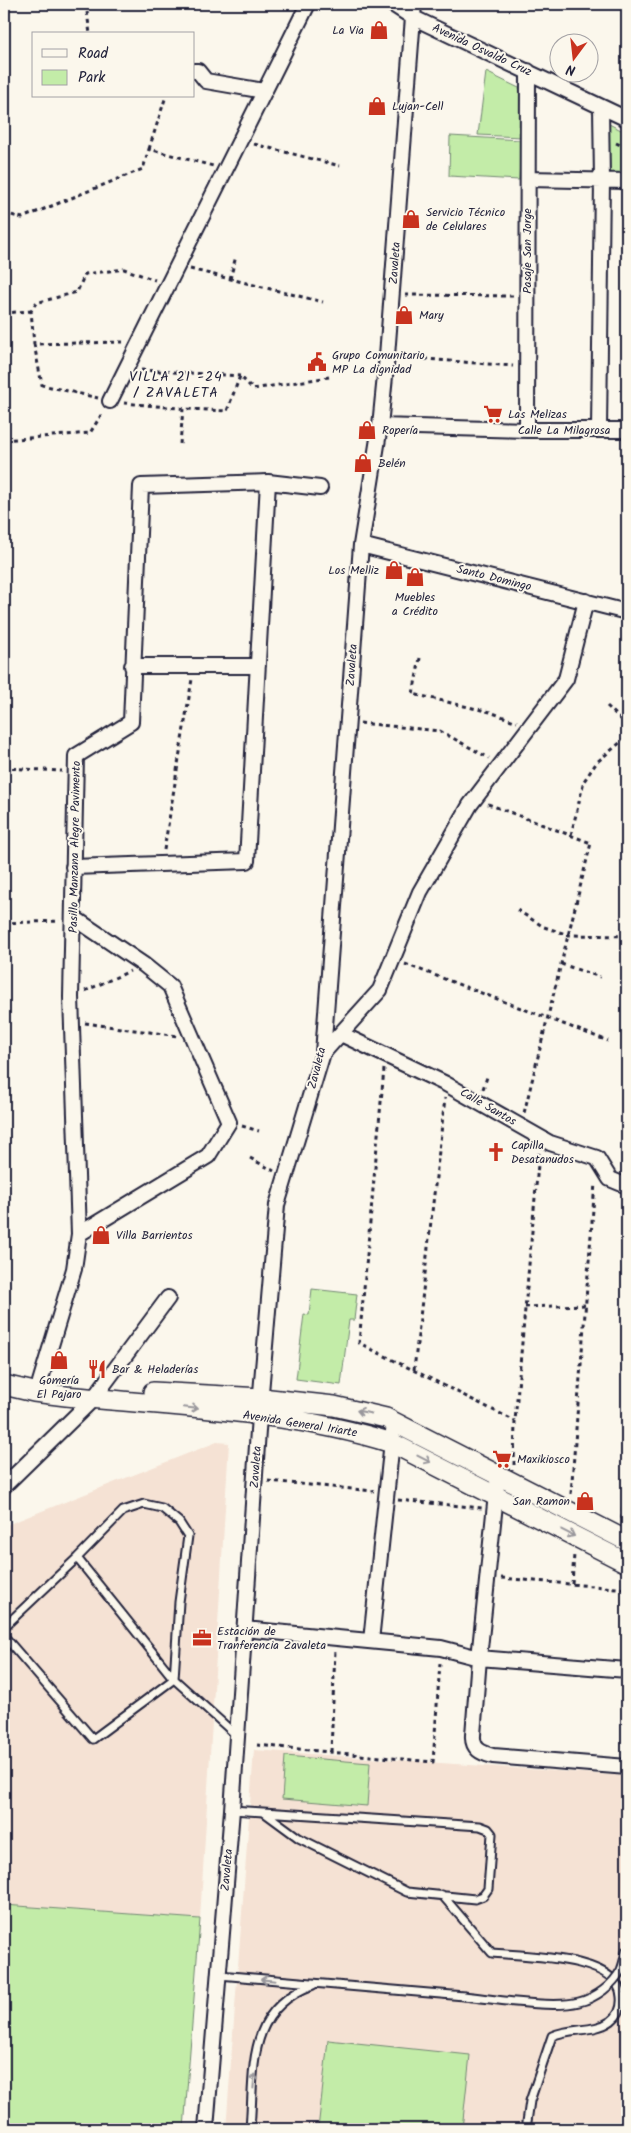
<svg xmlns="http://www.w3.org/2000/svg" width="631" height="2133" font-family="Kalam,sans-serif">
	<style>
		.built { fill: #f5e2d4 }
		.green { fill: #c3eca8; stroke: #728772 }
		.lines { fill: none; stroke-linecap: round; stroke-linejoin: round }
		.lane-casing { stroke: #22223b; stroke-width: 11 }
		.street-casing { stroke: #22223b; stroke-width: 18 }
		.secondary-casing { stroke: #22223b; stroke-width: 22 }
		.path { stroke: #22223b; stroke-width: 3; stroke-dasharray: 4 4; stroke-linecap: butt }
		.lane { stroke: #fbf7ec; stroke-width: 7 }
		.street { stroke: #fbf7ec; stroke-width: 14 }
		.secondary { stroke: #fbf7ec; stroke-width: 19 }
		.lane-bridge-casing { stroke: #22223b; stroke-width: 11; stroke-linecap: butt }
		.lane-bridge { stroke: #fbf7ec; stroke-width: 7 }
		.oneway { stroke: #99979c }
		.labels { text-anchor: middle; dominant-baseline: central; stroke-width: 4; stroke-linejoin: round; paint-order: stroke }
		.poi-label { font-size: 12px; fill: #22223b; stroke: #fbf7ec; text-anchor: start }
		.street-label { font-size: 12px; fill: #22223b; stroke: #fbf7ec }
		.neighbourhood-label { font-size: 14px; letter-spacing: 1px; fill: #22223b; stroke: #fbf7ec }
	</style>
	<rect width="100%" height="100%" fill="#fbf7ec"/>
	<filter id="ink" filterUnits="userSpaceOnUse"><feTurbulence type="fractalNoise" baseFrequency=".02" numOctaves="2"/><feDisplacementMap in="SourceGraphic" scale="10" xChannelSelector="R" yChannelSelector="G"/><feConvolveMatrix kernelMatrix="1 2 1 2 8 2 1 2 1" color-interpolation-filters="sRGB"/></filter>
	<g filter="url(#ink)">
		<path class="built" d="M 217,1442 L 229,1443 L 200,1919 L 4,1905 L 4,1526 Z
			M 254,1750 L 627,1776 L 627,2129 L 226,2129 Z"/>
		<path class="green" d="M 486,72 L 523,90 L 521,137 L 478,135 Z
			M 609,124 L 627,133 L 627,176 L 610,176 Z
			M 450,136 L 521,140 L 519,180 L 449,176 Z
			M 312,1289 L 357,1294 L 354,1320 L 349,1320 L 341,1385 L 296,1379 L 304,1314 L 309,1315 Z
			M 285,1756 L 370,1763 L 367,1806 L 282,1799 Z
			M 4,1905 L 200,1919 L 184,2129 L 4,2129 Z
			M 328,2040 L 470,2055 L 462,2129 L 318,2129 Z"/>
		<g class="lines">
			<g class="lane-casing">
				<path id="lane" d="M 77,1558 L 174,1679 L 236,1735
					M 4,1627 L 77,1558 L 123,1511 L 144,1504 L 162,1508 L 179,1522 L 188,1536 L 179,1602 L 174,1679 L 93,1739 L 4,1636
					M 232,1810 L 480,1826 L 488,1829 L 492,1834 L 488,1889 L 483,1896 L 475,1899 L 407,1892 L 299,1838 L 265,1813
					M 442,1895 L 492,1953 C 521,1956 620,1955 621,1997 C 622,2007 619,2015 611,2021 C 594,2033 571,2027 552,2036 L 530,2101 L 526,2129
					M 219,1975 L 464,1996
					M 250,2129 C 255,2069 245,2010 313,1985"/>
			</g>
			<g class="street-casing">
				<path id="street" d="M 392,4 L 412,17 L 456,38 L 627,119
					M 194,71 L 198,71 L 206,81 L 264,91
					M 528,179 L 627,181
					M 110,401 L 308,4
					M 380,426 L 527,430 L 627,430
					M 527,430 L 528,71
					M 599,430 L 602,181 L 601,107
					M 361,545 L 627,612
					M 132,666 L 258,666
					M 73,867 L 247,861 L 268,482
					M 73,917 L 144,965 L 170,986 L 229,1122 L 208,1156 L 79,1234
					M 341,1034 L 446,1084 L 550,1143 L 597,1158 L 610,1179 L 627,1186
					M 323,1053 L 380,990 L 420,892 L 470,805 L 566,679 L 586,601
					M 40,1382 L 74,1269 L 79,1234 L 71,997 L 76,756 L 131,722 L 141,486 L 268,482 L 320,488
					M 498,1475 L 479,1658 L 473,1735 C 472,1749 481,1753 493,1756 L 627,1767
					M 4,1486 L 93,1399 L 168,1298
					M 244,1629 L 441,1648 L 479,1658 L 627,1670
					M 371,1641 L 394,1422
					M 206,2129 L 232,1810 L 259,1416 L 277,1205 L 323,1053 L 361,545 L 380,426 L 387,356 L 414,4"/>
			</g>
			<g class="secondary-casing">
				<path id="secondary" d="M 4,1385 L 34,1392 L 66,1396 C 171,1406 292,1411 392,1443 L 627,1563
					M 153,1392 L 261,1398 L 334,1406 L 386,1418 L 627,1541"/>
			</g>
			<path class="path" d="M 86,4 L 90,34
				M 616,143 L 627,148
				M 254,144 L 340,166
				M 149,149 L 166,96
				M 4,213 L 22,218 L 143,169 L 149,149 L 213,166
				M 190,269 L 323,302
				M 230,279 L 236,256
				M 405,295 L 514,296
				M 4,313 L 31,311
				M 123,342 L 34,344 L 31,311 L 36,303 L 77,292 L 85,274 L 124,269 L 155,280
				M 34,344 L 42,385 L 98,398
				M 400,357 L 513,366
				M 141,370 L 240,376
				M 124,403 L 188,409 L 227,411 L 240,376 L 253,389 L 329,377
				M 4,440 L 90,433 L 103,412
				M 180,444 L 183,409
				M 420,658 L 413,694 L 490,712 L 517,722
				M 607,706 L 627,725
				M 360,723 L 440,731 L 489,758
				M 4,768 L 62,771
				M 488,804 L 591,843 L 524,1113
				M 571,835 L 584,781 L 597,762 L 627,737
				M 164,850 L 192,679
				M 517,910 L 544,927 L 569,935 L 627,936
				M 4,923 L 60,921
				M 405,964 L 608,1041
				M 561,964 L 600,977
				M 85,991 L 130,971
				M 85,1023 L 178,1036
				M 384,1069 L 359,1343 L 515,1421
				M 483,1089 L 487,1077
				M 242,1126 L 259,1131
				M 250,1158 L 274,1171
				M 525,1307 L 586,1305
				M 414,1370 L 445,1098
				M 514,1465 L 515,1421 L 539,1153
				M 268,1481 L 374,1491
				M 571,1494 L 595,1183
				M 398,1500 L 482,1508
				M 622,1519 L 627,1460
				M 501,1578 L 627,1589
				M 572,1584 L 574,1554
				M 257,1745 L 433,1762 L 440,1663
				M 331,1752 L 335,1650"/>
			<use href="#lane" class="lane"/>
			<use href="#street" class="street"/>
			<use href="#secondary" class="secondary"/>
			<g class="lane-bridge-casing">
				<path id="lane-bridge" d="M 464,1996 C 494,1999 552,2009 579,2002 C 596,1998 613,1985 621,1970 C 624,1963 625,1955 627,1948"/>
			</g>
			<use href="#lane-bridge" class="lane-bridge"/>
		</g>
		<defs><path id="oneway-shaft" d="M-6 0H5M1.5-3L5.5 0L1.5 3" fill="none" stroke-width="1.6" stroke-linecap="round" stroke-linejoin="round" transform="scale(1.25)"/></defs>
		<g class="oneway">
			<use href="#oneway-shaft" transform="translate(191 1408) rotate(6)"/>
			<use href="#oneway-shaft" transform="translate(364 1412) rotate(-168)"/>
			<use href="#oneway-shaft" transform="translate(424 1459) rotate(27)"/>
			<use href="#oneway-shaft" transform="translate(568 1533) rotate(27)"/>
			<use href="#oneway-shaft" transform="translate(268 1980) rotate(-175)"/>
			<use href="#oneway-shaft" transform="translate(254 2081) rotate(-85)"/>
		</g>
	</g>
	<defs>
		<g id="shop-bare" transform="scale(1.5)"><path d="M-5-2.5h2.3a2.7 3.5 0 0 1 5.4 0H5L5.5 6h-11ZM-1.5-2.5h3a1.5 2.3 0 0 0-3 0Z" fill="#c8321e" stroke="#fbf7ec" stroke-width="2.5" paint-order="stroke"/></g>
		<g id="civic-bare" transform="scale(1.5)"><path d="M-.6-6.5H3V-4.5H.6V-3L4-1V1h2V6H-6V1h2V-1L-.6-3ZM-1.2 2.5V6h2.4V2.5Z" fill="#c8321e" stroke="#fbf7ec" stroke-width="2.5" paint-order="stroke"/></g>
		<g id="supermarket-bare" transform="scale(1.5)"><path d="M-6-5.5h2.5l.6 2H6L4.5 2H-2.5L-4.4-4H-6ZM-1.5 3.2a1.3 1.3 0 1 0 .1 0ZM3 3.2a1.3 1.3 0 1 0 .1 0Z" fill="#c8321e" stroke="#fbf7ec" stroke-width="2.5" paint-order="stroke"/></g>
		<g id="church-bare" transform="scale(1.5)"><path d="M-1.2-6h2.4v3.5h3.3v2.4h-3.3V6h-2.4V-.1h-3.3v-2.4h3.3Z" fill="#c8321e" stroke="#fbf7ec" stroke-width="2.5" paint-order="stroke"/></g>
		<g id="restaurant-bare" transform="scale(1.5)"><path d="M-5-6h1v4h1v-4h1v4h1v-4h1v5L-1.5 .5V6h-2V.5L-5-1ZM5-6V6H3V1.5H1.5Q1.5-4 5-6Z" fill="#c8321e" stroke="#fbf7ec" stroke-width="2.5" paint-order="stroke"/></g>
		<g id="office-bare" transform="scale(1.5)"><path d="M-6-3h4V-5.5h4V-3h4V5H-6ZM-1-4.5V-3h2v-1.5ZM-6 0V1H6V0Z" fill="#c8321e" stroke="#fbf7ec" stroke-width="2.5" paint-order="stroke"/></g>
	</defs>
	<g fill-rule="evenodd">
		<use href="#shop-bare" x="379" y="30"/>
		<use href="#shop-bare" x="377" y="106"/>
		<use href="#shop-bare" x="411" y="219"/>
		<use href="#shop-bare" x="404" y="315"/>
		<use href="#civic-bare" x="317" y="362"/>
		<use href="#supermarket-bare" x="493" y="414"/>
		<use href="#shop-bare" x="367" y="430"/>
		<use href="#shop-bare" x="363" y="463"/>
		<use href="#shop-bare" x="394" y="570"/>
		<use href="#shop-bare" x="415" y="577"/>
		<use href="#church-bare" x="496" y="1152"/>
		<use href="#shop-bare" x="101" y="1235"/>
		<use href="#shop-bare" x="59" y="1360"/>
		<use href="#restaurant-bare" x="97" y="1369"/>
		<use href="#supermarket-bare" x="502" y="1459"/>
		<use href="#shop-bare" x="585" y="1501"/>
		<use href="#office-bare" x="202" y="1638"/>
	</g>
	<g class="labels">
		<g class="poi-label">
			<text x="364" y="30" text-anchor="end">La Via</text>
			<text x="392" y="106">Lujan-Cell</text>
			<text x="426" y="212">Servicio Técnico<tspan x="426" dy="14">de Celulares</tspan></text>
			<text x="419" y="315">Mary</text>
			<text x="332" y="355">Grupo Comunitario<tspan x="332" dy="14">MP La dignidad</tspan></text>
			<text x="508" y="414">Las Melizas</text>
			<text x="382" y="430">Ropería</text>
			<text x="378" y="463">Belén</text>
			<text x="379" y="570" text-anchor="end">Los Melliz</text>
			<text x="415" y="597" text-anchor="middle">Muebles<tspan x="415" dy="14">a Crédito</tspan></text>
			<text x="511" y="1145">Capilla<tspan x="511" dy="14">Desatanudos</tspan></text>
			<text x="116" y="1235">Villa Barrientos</text>
			<text x="112" y="1369">Bar &amp; Heladerías</text>
			<text x="59" y="1380" text-anchor="middle">Gomería<tspan x="59" dy="14">El Pajaro</tspan></text>
			<text x="517" y="1459">Maxikiosco</text>
			<text x="570" y="1501" text-anchor="end">San Ramon</text>
			<text x="217" y="1631">Estación de<tspan x="217" dy="14">Tranferencia Zavaleta</tspan></text>
		</g>
		<g class="street-label">
			<text transform="translate(482 50) rotate(25)">Avenida Osvaldo Cruz</text>
			<text transform="translate(527 251) rotate(-90)">Pasaje San Jorge</text>
			<text transform="translate(395 263) rotate(-86)">Zavaleta</text>
			<text x="564" y="430">Calle La Milagrosa</text>
			<text transform="translate(494 578) rotate(14)">Santo Domingo</text>
			<text transform="translate(352 665) rotate(-86)">Zavaleta</text>
			<text transform="translate(75 847) rotate(-89)">Pasillo Manzana Alegre Pavimento</text>
			<text transform="translate(317 1068) rotate(-76)">Zavaleta</text>
			<text transform="translate(488 1107) rotate(30)">Calle Santos</text>
			<text transform="translate(300 1424) rotate(9)">Avenida General Iriarte</text>
			<text transform="translate(256 1467) rotate(-86)">Zavaleta</text>
			<text transform="translate(227 1870) rotate(-85)">Zavaleta</text>
		</g>
		<g class="neighbourhood-label">
			<text x="176" y="377">VILLA 21 -24<tspan x="176" dy="16">/ ZAVALETA</tspan></text>
		</g>
	</g>
	<rect width="631" height="2133" fill="none" stroke="#fbf7ec" stroke-width="20"/>
	<rect x="10" y="10" width="611" height="2113" fill="none" stroke="#22223b" stroke-width="2" filter="url(#ink)"/>
	<rect x="32" y="32" width="162" height="65" fill="#fbf7ec" stroke="#a4a2a5"/>
	<rect x="42" y="49" width="25" height="8" fill="#fbf7ec" stroke="#a4a2a5"/>
	<text x="78" y="58" font-size="15" fill="#22223b">Road</text>
	<rect x="42" y="70" width="25" height="15" fill="#c3eca8" stroke="#a4a2a5"/>
	<text x="78" y="82" font-size="15" fill="#22223b">Park</text>
	<g transform="translate(574 58) rotate(195)"><circle r="24" fill="#fbf7ec" stroke="#a4a2a5"/>
	<path d="M0-4L9 19L0 12L-9 19Z" fill="#c8321e"/>
	<text y="-8" font-size="14" font-weight="bold" text-anchor="middle" fill="#22223b">N</text>
	</g>
</svg>
